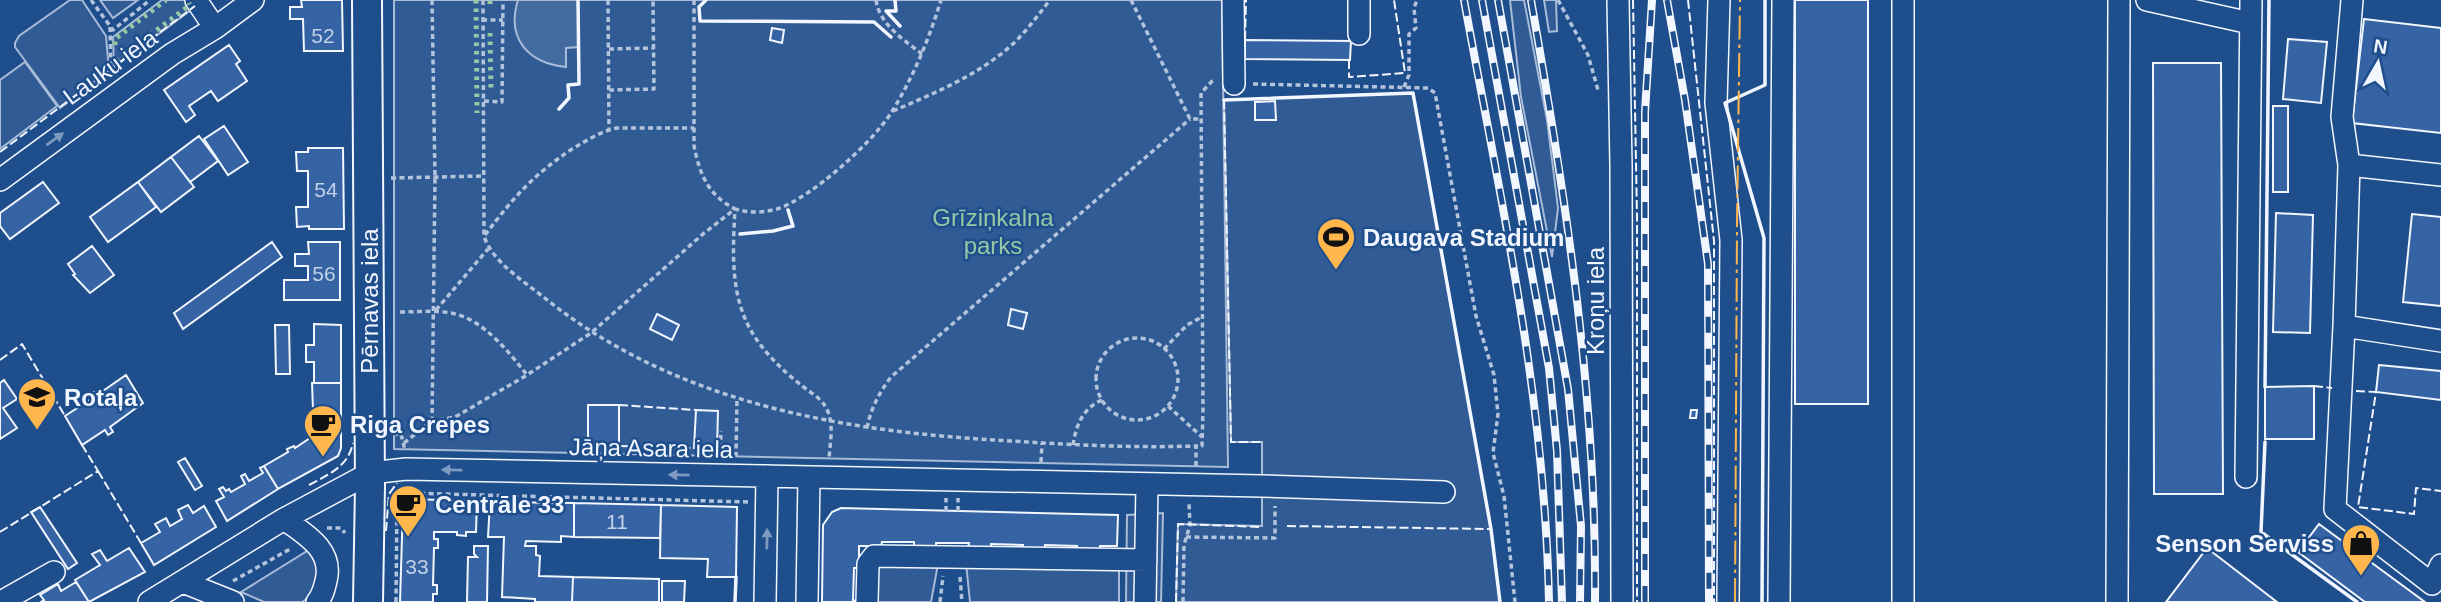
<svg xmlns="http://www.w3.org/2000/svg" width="2441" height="602" font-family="Arial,sans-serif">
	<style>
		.built { fill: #305b95; stroke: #a8bbd7; stroke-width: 2 }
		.water { fill: #446ba0; stroke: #a8bbd7; stroke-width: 2 }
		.building { fill: #3563a3; stroke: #f2f6ff; stroke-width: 2 }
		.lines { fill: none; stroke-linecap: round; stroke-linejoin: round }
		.minor-casing { stroke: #f2f6ff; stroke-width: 24 }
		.major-casing { stroke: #f2f6ff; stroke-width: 32 }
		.path { stroke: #b3c4dc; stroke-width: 3.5; stroke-dasharray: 5 3.5; stroke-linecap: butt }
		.minor { stroke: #1f4e8c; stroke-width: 21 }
		.major { stroke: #1f4e8c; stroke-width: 28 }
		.rail-casing { stroke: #f2f6ff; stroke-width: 8 }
		.rail { stroke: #1f4e8c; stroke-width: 5; stroke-dasharray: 16; stroke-linecap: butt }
		.hedge { stroke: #97c8a6; stroke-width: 5; stroke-dasharray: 3.5 5; stroke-linecap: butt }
		.fence { stroke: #f2f6ff; stroke-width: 2; stroke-dasharray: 9 3.5; stroke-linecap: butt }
		.wall { stroke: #f2f6ff; stroke-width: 3.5 }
		.power { stroke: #ffb74d; stroke-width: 2; stroke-dasharray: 24 5 3.5 5; stroke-linecap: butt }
		.oneway { fill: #7e9ac0 }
		.labels { text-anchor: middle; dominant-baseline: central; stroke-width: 5; stroke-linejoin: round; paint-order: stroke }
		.number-label { font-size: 21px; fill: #c3d1e8 }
		.street-label { font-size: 24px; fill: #f2f6ff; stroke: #1f4e8c }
		.park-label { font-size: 24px; fill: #97c8a6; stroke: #1f4e8c }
		.poi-label { font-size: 24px; font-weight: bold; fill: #f2f6ff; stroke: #1f4e8c; text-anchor: start }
	</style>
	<rect width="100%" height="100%" fill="#1f4e8c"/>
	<path class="built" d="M 70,0 L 82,0 L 106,36 L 109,71 L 60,108 L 15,47 L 15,43 L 19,36 Z
		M 100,0 L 138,0 L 113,18 Z
		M 162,0 L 190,0 L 195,7 L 114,67 L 113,37 Z
		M 394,0 L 1222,0 L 1228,467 L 394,449 Z
		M 1510,0 L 1524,0 L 1547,120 L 1558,208 L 1552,257 L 1521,97 Z
		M 1544,0 L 1556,0 L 1557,31 L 1549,32 Z
		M 25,62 L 57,106 L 0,149 L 0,80 Z
		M 1413,93 L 1491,529 L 1500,602 L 1176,602 L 1178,524 L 1262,526 L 1262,442 L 1231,442 L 1224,100 Z
		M 1163,513 L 1161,602 L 1126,602 L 1127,515 Z
		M 312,548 L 320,570 L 311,596 L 302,602 L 264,602 L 241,592 Z
		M 966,563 L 1119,565 L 1119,602 L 970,602 Z
		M 938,564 L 931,602 L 874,602 L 875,566 Z"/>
	<path class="water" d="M 518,0 L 578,0 L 579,47 L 566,48 L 566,67 C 528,63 506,39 518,0 Z"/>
	<path class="building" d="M 301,0 L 342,0 L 343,51 L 304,51 L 303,19 L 290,19 L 290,7 L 302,7 Z
		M 1795,0 L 1868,0 L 1868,404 L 1795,404 Z
		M 2364,19 L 2441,28 L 2441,133 L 2352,123 Z
		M 772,28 L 784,30 L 782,43 L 770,40 Z
		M 2288,39 L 2327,42 L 2321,103 L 2283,99 Z
		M 1245,40 L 1351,41 L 1350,60 L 1245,59 Z
		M 229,45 L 240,61 L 236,64 L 247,81 L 218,101 L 211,91 L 189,106 L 195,115 L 186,122 L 164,90 Z
		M 2153,63 L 2221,63 L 2223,494 L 2154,494 Z
		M 1275,101 L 1276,120 L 1255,120 L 1255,102 Z
		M 2273,106 L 2288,106 L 2288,192 L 2273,192 Z
		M 224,126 L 248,162 L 228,175 L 204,139 Z
		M 199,136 L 218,161 L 190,182 L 171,157 Z
		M 308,148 L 343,148 L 344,229 L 309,229 L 309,226 L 297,227 L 296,207 L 308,207 L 308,171 L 297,171 L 296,152 L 308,152 Z
		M 171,157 L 194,187 L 161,212 L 138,182 Z
		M 43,182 L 59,203 L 10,239 L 0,226 L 0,213 Z
		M 138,182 L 156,207 L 108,242 L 90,217 Z
		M 2276,213 L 2313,215 L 2310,333 L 2273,332 Z
		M 2412,214 L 2441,217 L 2441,306 L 2403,302 Z
		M 272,242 L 282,257 L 183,329 L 174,313 Z
		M 308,242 L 340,242 L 340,300 L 284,300 L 284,280 L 308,280 L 308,266 L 295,266 L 295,254 L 309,254 Z
		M 92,246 L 114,275 L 90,293 L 73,275 L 75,274 L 68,264 Z
		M 1011,309 L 1027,313 L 1023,329 L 1008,325 Z
		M 657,314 L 679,325 L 672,340 L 650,329 Z
		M 314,324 L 341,325 L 341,383 L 314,383 L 314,362 L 306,362 L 306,345 L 314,345 Z
		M 275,325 L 289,325 L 290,374 L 276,374 Z
		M 2379,365 L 2441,371 L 2441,400 L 2376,392 Z
		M 126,375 L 143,403 L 110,427 L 113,432 L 108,435 L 105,430 L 82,445 L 65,416 L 91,399 L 94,392 L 100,393 Z
		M 4,380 L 17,399 L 3,408 L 17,428 L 0,439 L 0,383 Z
		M 312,383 L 341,383 L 341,448 L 338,456 L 278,489 L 264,466 L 288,452 L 287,449 L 294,446 L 295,448 L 313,436 L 311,411 L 313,410 Z
		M 2314,386 L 2314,439 L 2265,439 L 2265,387 Z
		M 588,405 L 619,405 L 619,446 L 588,446 Z
		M 696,410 L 718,411 L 717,448 L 694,448 Z
		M 1691,410 L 1697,410 L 1696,418 L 1690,418 Z
		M 185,458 L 202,486 L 195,490 L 178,462 Z
		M 264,466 L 278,489 L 227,521 L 216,501 L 224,497 L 219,489 L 223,487 L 226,491 L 229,489 L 231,492 L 245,484 L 241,476 L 245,474 L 249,481 L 263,473 L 260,468 Z
		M 408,499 L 477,501 L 476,532 L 466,532 L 466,536 L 457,535 L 457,532 L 434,532 L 434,539 L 438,539 L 438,548 L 434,548 L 433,585 L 437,585 L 437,594 L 433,594 L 433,602 L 400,602 L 403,504 Z
		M 490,502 L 574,503 L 574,537 L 561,536 L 561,542 L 526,541 L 525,546 L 536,546 L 536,555 L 540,556 L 539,576 L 573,577 L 572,602 L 535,602 L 535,599 L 502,597 L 504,537 L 488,537 Z
		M 574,503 L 661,505 L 660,538 L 574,537 Z
		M 188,505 L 193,513 L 204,506 L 216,527 L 154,565 L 141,543 L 160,532 L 155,524 L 166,518 L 170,526 L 182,519 L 178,510 Z
		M 661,505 L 737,507 L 736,577 L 707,577 L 708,559 L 660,558 Z
		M 40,507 L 77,563 L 68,569 L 31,512 Z
		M 841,508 L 1118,515 L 1117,546 L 1100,546 L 1100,550 L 1077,550 L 1077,546 L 1045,545 L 1045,549 L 1023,549 L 1023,545 L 991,544 L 991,549 L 968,548 L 969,543 L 936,543 L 936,547 L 914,547 L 914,542 L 882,542 L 881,546 L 859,546 L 859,568 L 854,568 L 853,600 L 858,602 L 822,602 L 823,525 L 832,512 Z
		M 2319,524 L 2425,602 L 2365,602 L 2298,552 Z
		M 474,546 L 488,546 L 487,602 L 467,602 L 468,557 L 477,557 L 474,554 Z
		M 129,548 L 145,572 L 89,602 L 75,580 L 100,565 L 92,554 L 100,550 L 107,561 Z
		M 2207,548 L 2277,602 L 2166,602 Z
		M 573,577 L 659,579 L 659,602 L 572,602 Z
		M 662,581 L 685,581 L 684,602 L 662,602 Z
		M 76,582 L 89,602 L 41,602 L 44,600 L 40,595 L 58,584 L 61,591 Z"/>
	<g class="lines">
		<g class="minor-casing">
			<path id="minor" d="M 196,0 L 215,28
				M 1233,0 L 1234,84
				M 1618,0 L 1621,166 L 1622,602
				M 1719,0 L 1716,103 L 1731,240 L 1728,602
				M 2147,0 L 2250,23
				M 2352,0 L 2342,117 L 2349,165 L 2344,326 L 2441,341
				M 1359,34 L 1359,0
				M 2349,165 L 2441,175
				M 0,180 L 172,54 L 215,28 L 253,0
				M 2344,326 L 2335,509 L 2432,584 L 2441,565
				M 2246,477 L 2251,0
				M 284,519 C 305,534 334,550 326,581 C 324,589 323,595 317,602
				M 183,582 L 233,602
				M 1,602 L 54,572
				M 149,602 L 284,519 L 370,473 L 406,469 L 1262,486 L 1444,492
				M 765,602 L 767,476
				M 807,602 L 809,477
				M 867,602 L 868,564 L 874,556 L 1146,560
				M 1145,602 L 1147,485
				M 1779,602 L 1783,0
				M 1903,602 L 1903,0
				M 2117,602 L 2119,0"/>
		</g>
		<g class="major-casing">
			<path id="major" d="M 367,0 L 370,486 L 368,602"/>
		</g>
		<path class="path" d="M 91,0 L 113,30 L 150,0
			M 432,0 L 435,177 L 432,421
			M 483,0 L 484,236 C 492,262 525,282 546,299 C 679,405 846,432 1011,441 C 1073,445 1134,448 1196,446
			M 608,0 L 609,130
			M 694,0 L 694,146 C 700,175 708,195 735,209 C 733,248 730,289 748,325 C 760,349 781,369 801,385 C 808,391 821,398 825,406 C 835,421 830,443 829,459
			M 876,0 C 879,24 904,40 922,54
			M 1131,0 L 1190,119 L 1200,119
			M 1558,0 L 1588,55 L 1598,90
			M 482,20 L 503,20
			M 110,27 L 111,73
			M 609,49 L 654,48
			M 1253,84 L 1428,88 L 1435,93 L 1476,316 L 1494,375 L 1498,414 L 1493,453 L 1504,496 L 1515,602
			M 1404,87 L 1409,75 L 1409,34 L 1416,28 L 1414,8 L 1417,0
			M 609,90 L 654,89 L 653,0
			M 484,101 L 502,102 L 503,0
			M 893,111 C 935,93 981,74 1015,42 C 1028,29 1039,14 1050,0
			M 391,178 L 483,176
			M 485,235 C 514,197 532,176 572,149 C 586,141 601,131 617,128 L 694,128
			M 436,310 L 488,249
			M 400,312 C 417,312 434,310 451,313 C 483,319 508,351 527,375
			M1096 379a41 41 0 1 1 82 0a41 41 0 1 1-82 0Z
			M 1164,349 L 1187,325 L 1202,317
			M 1168,406 L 1202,437
			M 867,428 C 871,408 879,393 891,377 L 1190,119
			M 393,434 L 401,434 L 405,450
			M 404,443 L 432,421 L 455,417 L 527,375 L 591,333 L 703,234 L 735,209 C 749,213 762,213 777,209 C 811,198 872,143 891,113 C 913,78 929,39 941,0
			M 1073,445 C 1076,425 1083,408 1102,400
			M 583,454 L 584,441
			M 628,455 L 628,446
			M 720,457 L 721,431
			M 736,457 L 737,398
			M 1041,462 L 1042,443
			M 1196,466 L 1196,446 L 1202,446 L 1203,410 L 1201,93 L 1214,79
			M 946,511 L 946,498
			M 958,511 L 958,498
			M 327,528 L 341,528 L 345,533
			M 1186,537 L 1275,538 L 1275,506
			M 960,577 L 962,602
			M 233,581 L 290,549
			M 396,602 L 397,500 L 406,493 L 749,502
			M 940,602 L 943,576
			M 1183,602 L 1184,545 L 1190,525 L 1189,503"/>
		<use href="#minor" class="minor"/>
		<use href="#major" class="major"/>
		<g class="rail-casing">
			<path id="rail" d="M 1464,0 C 1501,202 1545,395 1549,602
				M 1482,0 L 1549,368 L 1557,451 L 1562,602
				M 1498,0 L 1568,389 L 1581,526 L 1580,602
				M 1531,0 C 1566,199 1597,399 1595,602
				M 1667,0 L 1685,100 L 1708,264 L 1709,602
				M 1645,602 L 1645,112 L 1652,0"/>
		</g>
		<use href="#rail" class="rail"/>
		<path class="hedge" d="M 476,0 L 477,113
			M 490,4 L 490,0
			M 490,33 L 491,91
			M 115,45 L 115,39 L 166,0
			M 116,61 L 190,5 L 189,3"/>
		<path class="fence" d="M 1633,0 L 1637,217 L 1637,602
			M 1688,0 L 1714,241 L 1714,602
			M 1245,40 L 1246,0
			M 1349,60 L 1349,77 L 1405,73 L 1394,0
			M 1224,100 L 1231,442 L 1262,442
			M 0,152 L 195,6
			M 0,360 L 22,344 L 65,416
			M 2314,386 L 2332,388
			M 2356,391 L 2376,392 L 2358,507 L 2414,514 L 2416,488 L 2441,491
			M 619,405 L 696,410
			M 619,446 L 694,448
			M 98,471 L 141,543
			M 309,485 C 329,474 348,467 353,443
			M 1287,526 L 1491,529
			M 386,531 L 389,494 L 397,483
			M 0,532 L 98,471 L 82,445
			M 1176,602 L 1178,524 L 1262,527"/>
		<path class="wall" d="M 706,0 L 699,7 L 700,21 L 874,22 L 891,37
			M 895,0 L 896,11 L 886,11 L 900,26
			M 1224,100 L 1413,93 L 1491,529 L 1500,602
			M 559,109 L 569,98 L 568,85 L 579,84 L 578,0
			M 740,234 L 773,231 L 793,226 L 788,210
			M 2265,387 L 2269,0
			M 2265,442 L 2261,532 L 2357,602
			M 735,602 L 736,577
			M 1762,602 L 1764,238 L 1725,103 L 1765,85 L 1765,0"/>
		<path class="power" d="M 1735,602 L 1737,224 L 1740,0"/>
	</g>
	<defs><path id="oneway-solid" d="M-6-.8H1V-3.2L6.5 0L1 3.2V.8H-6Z" transform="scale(1.75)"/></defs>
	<g class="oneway">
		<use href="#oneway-solid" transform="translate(55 139) rotate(-36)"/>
		<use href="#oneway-solid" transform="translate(452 470) rotate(-179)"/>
		<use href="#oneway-solid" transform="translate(679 475) rotate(-179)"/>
		<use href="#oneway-solid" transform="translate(767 539) rotate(-89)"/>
	</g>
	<defs>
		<g id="stadium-pin" transform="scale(2.0125)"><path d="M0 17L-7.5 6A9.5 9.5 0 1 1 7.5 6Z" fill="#ffb74d" stroke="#1f4e8c"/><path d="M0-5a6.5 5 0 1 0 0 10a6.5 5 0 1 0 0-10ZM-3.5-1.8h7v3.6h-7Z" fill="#111"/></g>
		<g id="school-pin" transform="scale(2.0125)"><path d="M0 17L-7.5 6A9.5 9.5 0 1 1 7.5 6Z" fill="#ffb74d" stroke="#1f4e8c"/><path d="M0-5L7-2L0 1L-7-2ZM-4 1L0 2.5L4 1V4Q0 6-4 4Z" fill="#111"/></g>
		<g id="cafe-pin" transform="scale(2.0125)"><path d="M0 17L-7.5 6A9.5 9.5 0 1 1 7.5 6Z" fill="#ffb74d" stroke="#1f4e8c"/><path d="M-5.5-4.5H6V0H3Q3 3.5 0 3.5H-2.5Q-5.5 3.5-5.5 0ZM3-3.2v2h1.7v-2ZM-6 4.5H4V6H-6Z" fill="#111"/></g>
		<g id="shop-pin" transform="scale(2.0125)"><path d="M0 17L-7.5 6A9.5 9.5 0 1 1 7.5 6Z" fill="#ffb74d" stroke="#1f4e8c"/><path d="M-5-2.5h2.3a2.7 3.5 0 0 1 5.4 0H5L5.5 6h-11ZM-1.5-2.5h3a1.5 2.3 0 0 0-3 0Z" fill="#111"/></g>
	</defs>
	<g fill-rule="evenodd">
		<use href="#stadium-pin" x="1336" y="237"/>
		<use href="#school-pin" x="37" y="397"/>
		<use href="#cafe-pin" x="323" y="424"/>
		<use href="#cafe-pin" x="408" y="504"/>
		<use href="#shop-pin" x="2361" y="543"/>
	</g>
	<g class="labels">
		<g class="number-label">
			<text x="323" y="35">52</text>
			<text x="326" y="189">54</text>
			<text x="324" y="273">56</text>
			<text x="617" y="521">11</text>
			<text x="417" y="566">33</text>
		</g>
		<g class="street-label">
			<text transform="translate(110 67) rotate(-36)">Lauku iela</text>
			<text transform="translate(369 301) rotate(-90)">Pērnavas iela</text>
			<text transform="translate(1595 301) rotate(-90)">Kroņu iela</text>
			<text transform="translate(651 448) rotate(1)">Jāņa Asara iela</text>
		</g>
		<g class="park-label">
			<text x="993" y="217">Grīziņkalna<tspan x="993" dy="28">parks</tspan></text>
		</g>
		<g class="poi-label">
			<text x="1363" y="237">Daugava Stadium</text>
			<text x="64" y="397">Rotaļa</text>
			<text x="350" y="424">Riga Crepes</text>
			<text x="435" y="504">Centrāle 33</text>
			<text x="2334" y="543" text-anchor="end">Senson Serviss</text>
		</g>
	</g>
	<g transform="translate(2378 63) rotate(9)" stroke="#1f4e8c" stroke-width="5" paint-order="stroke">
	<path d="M0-5L12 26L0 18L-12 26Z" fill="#f2f6ff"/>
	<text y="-10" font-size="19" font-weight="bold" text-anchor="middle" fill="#f2f6ff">N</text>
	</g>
</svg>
